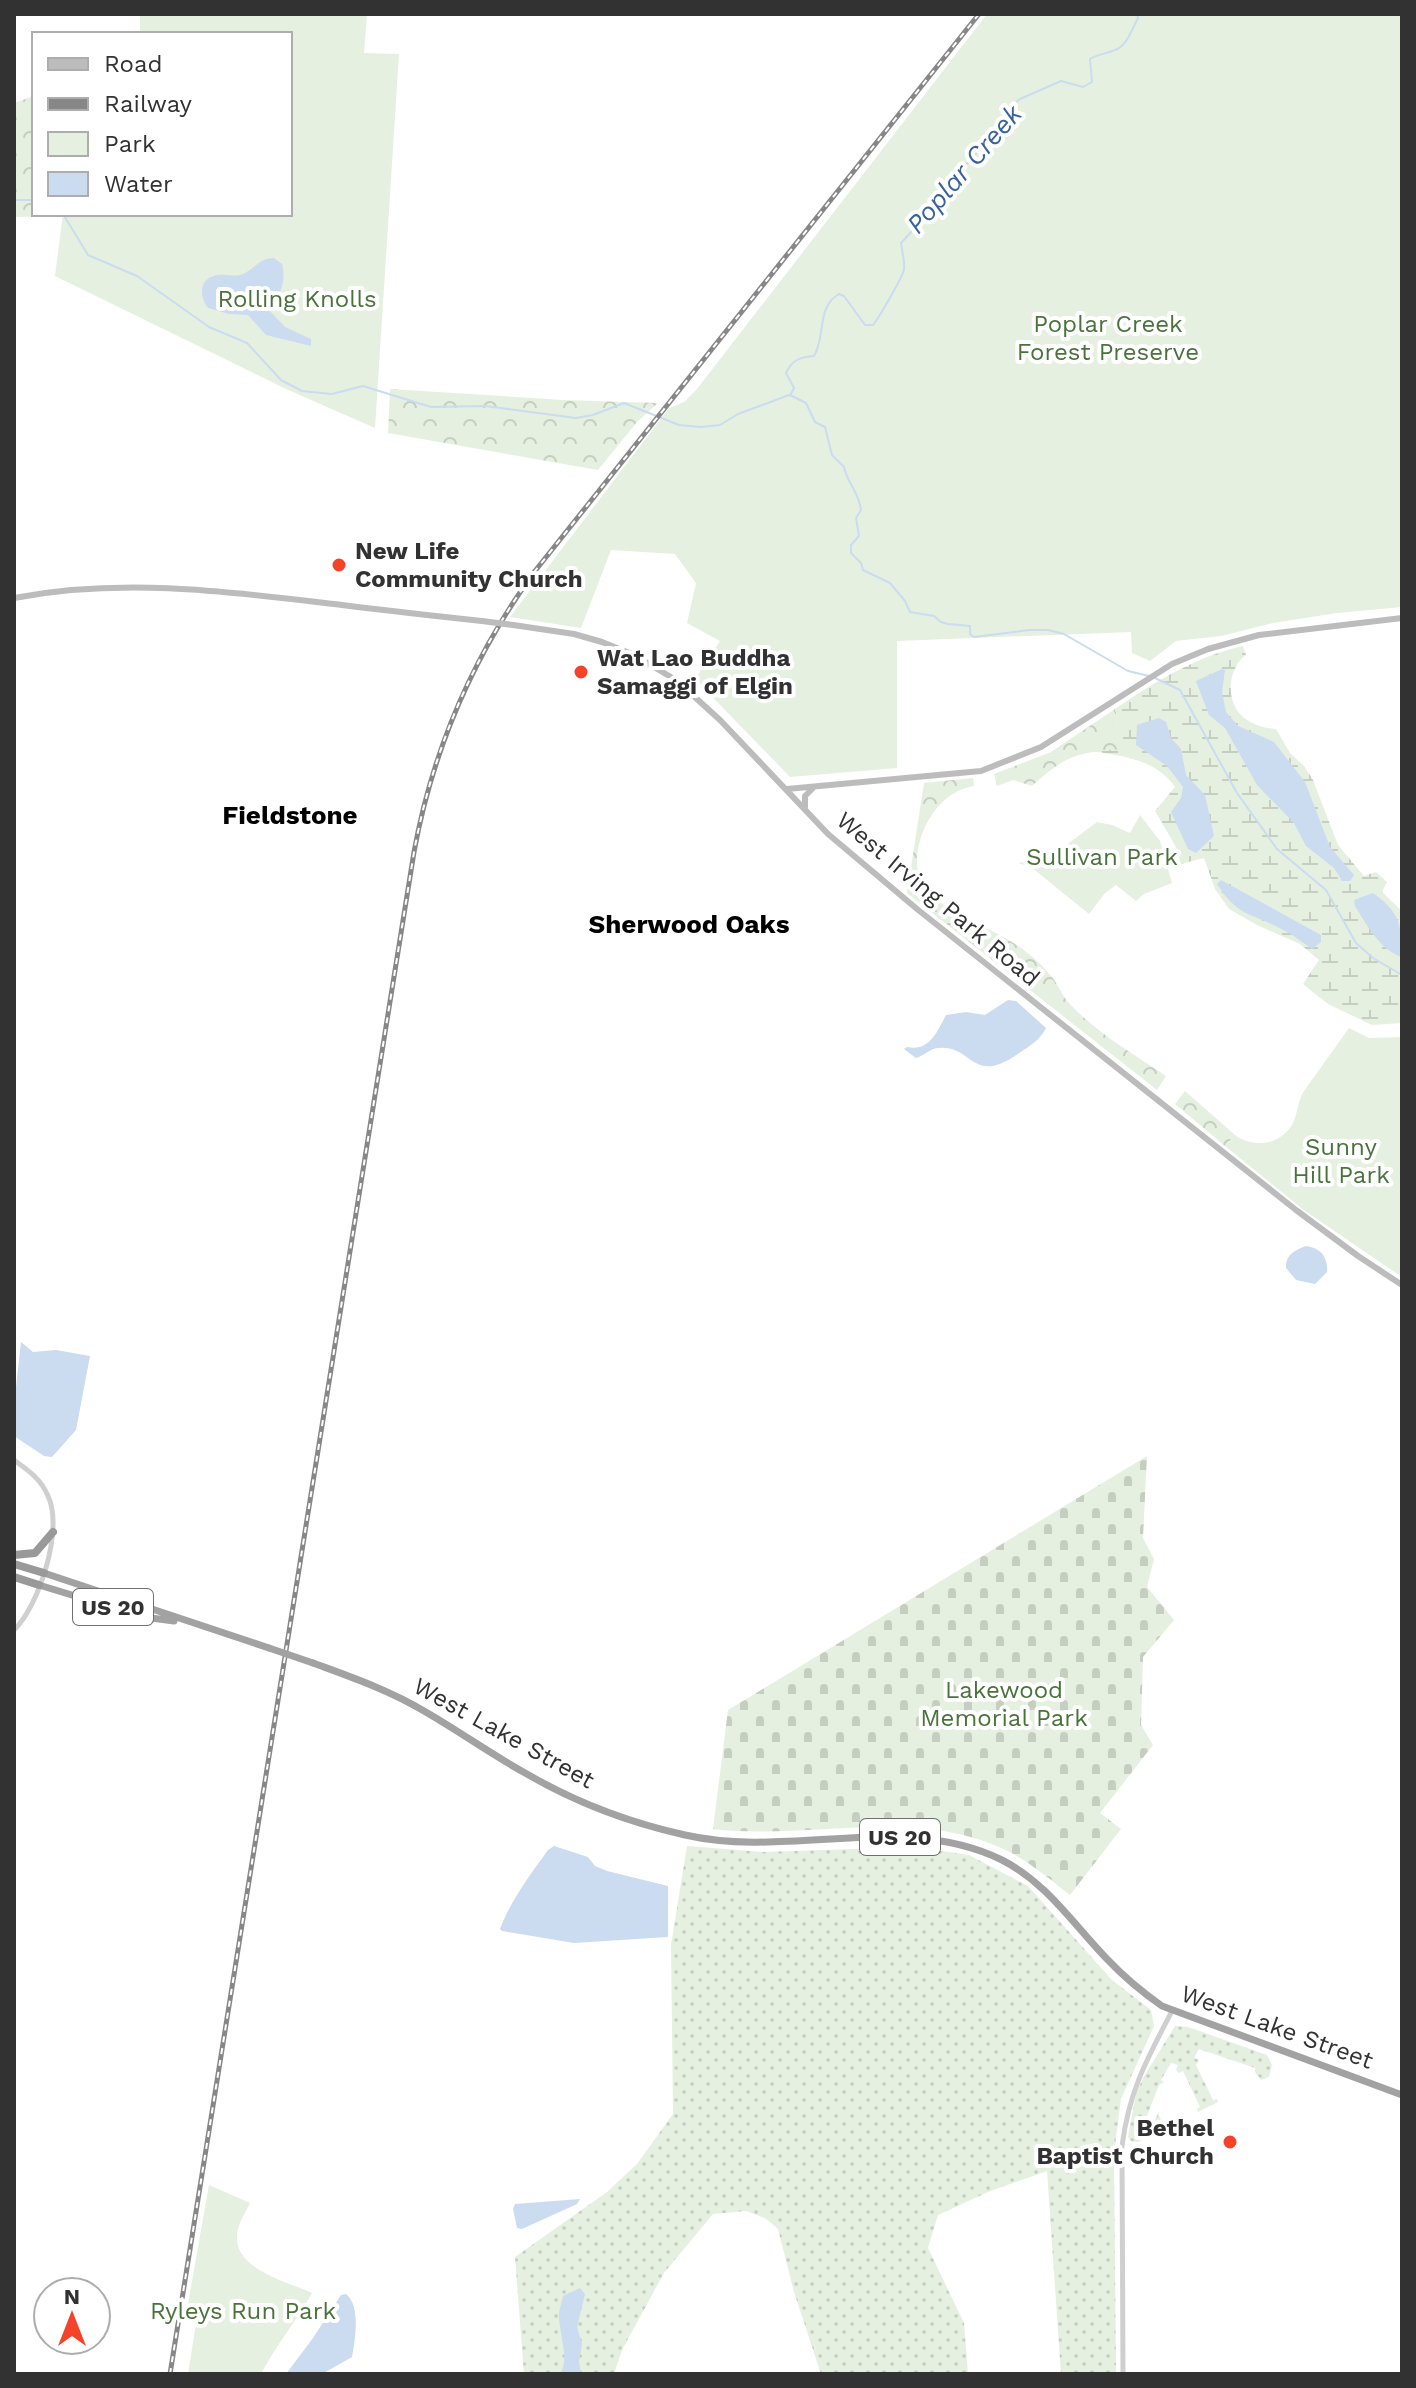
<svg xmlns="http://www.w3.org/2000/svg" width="1416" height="2388" font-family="'Work Sans',sans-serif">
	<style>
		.grass { fill: url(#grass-dots) }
		.forest { fill: url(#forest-crowns) }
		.wetland { fill: url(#wetland-marsh) }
		.cemetery { fill: url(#cemetery-stones) }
		.park { fill: #e5f0e0 }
		.water { fill: #cbdbf0 }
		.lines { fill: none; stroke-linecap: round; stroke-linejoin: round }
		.stream { stroke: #cbdbf0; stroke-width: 2 }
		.tertiary { stroke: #cfcfcf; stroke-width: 5 }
		.secondary { stroke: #bcbcbc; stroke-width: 6 }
		.trunk { stroke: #a2a2a2; stroke-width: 7 }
		.motorway { stroke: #999; stroke-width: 8 }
		.rail-casing { stroke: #878787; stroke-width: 5 }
		.rail { stroke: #fff; stroke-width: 2; stroke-dasharray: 6; stroke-linecap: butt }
		.secondary-bridge { stroke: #bcbcbc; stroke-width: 6 }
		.trunk-bridge { stroke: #a2a2a2; stroke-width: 7 }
		.poi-dot { fill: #f4432a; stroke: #fff; stroke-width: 3 }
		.labels { text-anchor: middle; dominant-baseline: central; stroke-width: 8; stroke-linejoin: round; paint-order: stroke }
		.shield { fill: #fff; stroke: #707070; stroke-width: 2 }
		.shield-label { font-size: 22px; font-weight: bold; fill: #323232 }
		.park-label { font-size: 24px; fill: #4a733b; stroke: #fff }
		.poi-label { font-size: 24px; font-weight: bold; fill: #323232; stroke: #fff; text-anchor: start }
		.street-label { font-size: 24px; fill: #323232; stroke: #fff }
		.water-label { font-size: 26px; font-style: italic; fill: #38619d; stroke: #fff }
		.neighbourhood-label { font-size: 26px; font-weight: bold; fill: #000; stroke: #fff }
	</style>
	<defs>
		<pattern id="grass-dots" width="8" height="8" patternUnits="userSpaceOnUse" patternTransform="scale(2)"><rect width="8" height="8" fill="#e5f0e0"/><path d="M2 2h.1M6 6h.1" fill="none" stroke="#c5cec1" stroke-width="1.8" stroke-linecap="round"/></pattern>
		<pattern id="forest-crowns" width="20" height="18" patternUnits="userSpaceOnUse" patternTransform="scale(2)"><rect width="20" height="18" fill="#e5f0e0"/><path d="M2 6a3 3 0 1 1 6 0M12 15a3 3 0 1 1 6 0" fill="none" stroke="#c5cec1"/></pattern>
		<pattern id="wetland-marsh" width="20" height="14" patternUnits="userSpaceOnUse" patternTransform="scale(2)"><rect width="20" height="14" fill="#e5f0e0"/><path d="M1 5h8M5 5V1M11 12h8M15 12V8" fill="none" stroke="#c5cec1"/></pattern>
		<pattern id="cemetery-stones" width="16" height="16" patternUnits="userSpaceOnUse" patternTransform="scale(2)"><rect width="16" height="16" fill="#e5f0e0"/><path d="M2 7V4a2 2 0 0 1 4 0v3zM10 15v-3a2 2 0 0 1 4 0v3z" fill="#c5cec1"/></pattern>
	</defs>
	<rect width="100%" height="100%" fill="#fff"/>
	<path class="grass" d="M 687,1846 L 763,1852 L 915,1847 L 969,1855 L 1028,1886 L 1112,1980 L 1151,2010 L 1154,2026 L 1121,2099 L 1114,2153 L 1116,2374 L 1061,2374 L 1047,2171 L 988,2192 L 938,2215 L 928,2248 L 964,2323 L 968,2374 L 821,2374 L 794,2292 L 778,2229 L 765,2218 L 746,2211 L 713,2214 L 664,2273 L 622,2350 L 614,2374 L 524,2374 L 515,2257 L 607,2192 L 637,2164 L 673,2114 L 671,1945 Z
		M 1175,2026 L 1188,2027 L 1267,2055 L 1272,2065 L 1269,2077 L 1261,2080 L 1255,2072 L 1255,2068 L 1199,2049 L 1194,2058 L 1199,2060 L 1196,2065 L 1213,2100 L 1217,2099 L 1218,2102 L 1198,2112 L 1197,2109 L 1200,2107 L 1183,2071 L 1179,2073 L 1176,2070 L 1178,2065 L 1171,2063 L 1161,2080 L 1164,2082 L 1159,2085 L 1145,2121 L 1154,2123 L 1158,2113 L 1163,2125 L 1168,2123 L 1169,2127 L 1138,2142 L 1131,2141 L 1128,2137 L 1136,2094 L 1143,2078 Z"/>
	<path class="forest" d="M 34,96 L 34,214 L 63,214 L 63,216 L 14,217 L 14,103 Z
		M 390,389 L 564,400 L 658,403 L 637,422 L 598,470 L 388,433 Z
		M 1115,709 L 1127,750 C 1080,751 1067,754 1032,786 L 1013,780 L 997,786 L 994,774 L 1051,752 Z
		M 973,778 L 974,786 C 940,791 917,829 917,862 C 917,869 918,880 923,885 C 948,918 993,926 1025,951 C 1034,958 1044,967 1051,976 C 1058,984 1061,994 1068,1002 C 1095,1032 1132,1053 1166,1076 L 1157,1090 L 907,893 L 924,783 Z
		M 1185,1091 L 1235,1135 L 1225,1146 L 1175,1104 Z"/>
	<path class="wetland" d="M 1243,646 L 1246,655 C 1229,667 1225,697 1240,714 C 1249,724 1263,728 1276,729 L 1290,753 L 1304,766 L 1313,780 L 1338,845 L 1364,876 L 1376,872 L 1387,882 L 1382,892 L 1402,911 L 1402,1023 L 1372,1025 L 1328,1004 L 1303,984 L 1319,960 L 1300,944 L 1257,925 L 1229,909 L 1215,889 L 1204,858 L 1181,864 L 1175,845 L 1155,811 L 1175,787 C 1156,759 1122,756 1091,751 L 1126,749 L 1115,709 C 1156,681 1195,657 1243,646 Z"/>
	<path class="cemetery" d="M 1147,1456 L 1143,1538 L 1154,1559 L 1147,1587 L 1174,1620 L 1143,1657 L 1141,1725 L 1153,1745 L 1100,1813 L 1121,1829 L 1070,1895 C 1048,1878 1025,1858 999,1847 C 910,1808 807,1840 713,1829 L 728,1710 Z"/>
	<path class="park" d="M 140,14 L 367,14 L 364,53 L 399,54 L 375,428 L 286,389 L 55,276 L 63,214 L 290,214 L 290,34 L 140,34 Z
		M 987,14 L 1402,14 L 1402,607 L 1337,613 L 1273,623 L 1221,636 L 1176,641 L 1150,661 L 1132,653 L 1131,632 L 897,641 L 897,768 L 790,777 L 695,679 L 720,641 L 687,623 L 696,583 L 675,554 L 611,550 L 581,628 L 510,617 L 669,408 L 684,402 L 697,389 Z
		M 1140,815 L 1160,841 L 1172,883 L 1144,894 L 1136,901 L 1116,885 L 1105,893 L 1089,914 L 1031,867 L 1018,863 L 1049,858 L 1097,822 L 1112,825 L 1130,833 Z
		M 1349,1028 L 1369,1038 L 1402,1037 L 1402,1277 L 1305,1211 L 1225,1146 L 1235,1135 C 1254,1149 1283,1145 1294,1121 C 1298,1111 1298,1100 1304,1091 C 1319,1070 1334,1049 1349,1028 Z
		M 209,2185 L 250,2203 C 245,2214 236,2226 237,2239 C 238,2271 289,2282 312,2293 C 296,2322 276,2345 261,2374 L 188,2374 L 197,2317 L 186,2315 Z"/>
	<path class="water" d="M 274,258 L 282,264 C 287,282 279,298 268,309 L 285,327 L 311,339 L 311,346 L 266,335 L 248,315 L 229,314 L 208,308 C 200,298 198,280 214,276 C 222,273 231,277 240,275 C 254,271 258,258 274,258 Z
		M 1222,669 L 1225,670 L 1222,692 L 1226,712 L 1238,726 L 1274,742 L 1305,782 L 1330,847 L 1354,875 L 1350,881 L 1342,881 L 1334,868 L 1306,846 L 1294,823 L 1257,785 L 1225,728 L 1209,715 L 1196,681 Z
		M 1159,718 L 1166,722 L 1171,738 L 1181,749 L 1186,775 L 1205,795 L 1214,836 L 1196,853 L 1188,849 L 1171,812 L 1181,798 L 1183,787 L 1167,766 L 1136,745 L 1137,725 Z
		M 1221,880 L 1321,935 L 1321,942 L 1312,949 C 1303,943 1295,936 1285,931 C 1254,913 1238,918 1217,884 Z
		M 1373,893 C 1400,912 1402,926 1402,957 C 1381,951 1366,924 1355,906 L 1354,900 Z
		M 1008,1000 L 1016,1001 L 1046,1028 C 1041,1039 1030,1046 1019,1053 C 972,1087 973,1045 939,1048 C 930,1048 924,1056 916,1058 L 904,1049 L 907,1047 C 929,1052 937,1032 946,1015 L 966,1012 L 985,1015 Z
		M 1306,1246 C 1321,1248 1328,1257 1327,1272 L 1315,1284 L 1296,1280 L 1286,1268 C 1285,1256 1294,1250 1306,1246 Z
		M 21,1342 L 33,1352 L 56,1350 L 90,1356 L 76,1430 L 52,1457 L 44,1456 L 14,1436 L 14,1405 Z
		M 554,1846 L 588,1857 L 595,1866 L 607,1871 L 668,1886 L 668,1937 L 574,1943 L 502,1931 L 500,1929 C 511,1900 530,1875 548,1850 Z
		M 580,2199 L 577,2204 L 522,2229 L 517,2228 L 513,2209 L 515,2204 Z
		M 580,2288 L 585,2294 L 577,2327 L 582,2344 L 579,2362 L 581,2374 L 560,2374 C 570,2359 559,2334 559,2316 C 559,2309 562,2302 563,2296 Z
		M 346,2294 C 361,2306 355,2340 352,2357 L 322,2374 L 286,2374 L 313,2338 L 341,2295 Z"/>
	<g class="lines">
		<path class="stream" d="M 14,200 L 34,200
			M 63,214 L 88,255 L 137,276 L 209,327 L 247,343 L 281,380 L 302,391 L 332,394 L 363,386 L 431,407 L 485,406 L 576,418 L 593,415 L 624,403 L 679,425 L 701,427 L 720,425 L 738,414 L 789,395
			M 791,394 L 794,388 L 786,373 C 792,360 800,357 814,356 C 826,337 816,307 839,294 L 844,296 L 865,325 L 873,325 C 878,319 904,275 904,269 C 905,261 902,252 901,243 L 938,203 L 951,179 L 975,156 L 980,143 L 1004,129 L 1009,118 L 1011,106 L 1020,99 L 1061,81 L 1083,87 L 1092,82 L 1090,59 C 1098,54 1106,54 1115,50 C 1127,46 1132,29 1138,18 L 1137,14
			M 790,395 L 806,403 L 815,422 L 825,427 L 832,455 L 844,467 C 847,483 859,492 861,510 L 856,518 L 859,536 L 851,545 L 851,553 L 861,563 L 863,570 L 890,583 L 905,601 L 910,612 L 934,616 L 941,622 L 948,624 L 970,626 L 970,634 L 974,637 L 1029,630 L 1048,630 L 1064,634 L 1128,671 L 1149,676
			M 1155,678 L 1180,690 L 1237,793 L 1277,849 L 1326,890 L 1356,943 L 1373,958 L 1402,975"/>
		<path class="tertiary" d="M 14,1460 C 28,1470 41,1479 48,1496 C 64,1529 39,1606 14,1630
			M 1123,2374 L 1122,2146 C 1129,2091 1147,2059 1172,2011"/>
		<path class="secondary" d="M 14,598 C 124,577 232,592 342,605 C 389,611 435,616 482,621
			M 513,625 L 574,634 L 602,642 L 632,654 L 676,680 L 720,720 L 828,834 L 917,909 L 1296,1210 L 1358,1256 L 1402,1285
			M 787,789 L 981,771 L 1041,747 L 1172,664 L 1208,649 L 1259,635 L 1402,618
			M 805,807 L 805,796 L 814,787"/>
		<path class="trunk" d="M 44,1573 L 269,1648
			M 39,1585 L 144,1617 L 174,1621
			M 313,1663 C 351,1677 389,1690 424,1711 C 459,1731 492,1755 527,1774 C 575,1802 631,1823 685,1835 C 790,1859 902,1811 1002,1860 C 1047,1883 1073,1924 1107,1959 C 1124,1977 1142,1992 1162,2006 L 1402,2095"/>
		<path class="motorway" d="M 14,1555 L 35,1553 L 53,1532
			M 14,1564 L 44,1573
			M 14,1577 L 39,1585"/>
		<g class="rail-casing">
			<path id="rail" d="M 170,2374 L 414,852 C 433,748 473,656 535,571 L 979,14"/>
		</g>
		<use href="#rail" class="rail"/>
		<path class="secondary-bridge" d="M 482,621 L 513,625"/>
		<path class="trunk-bridge" d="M 269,1648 L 313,1663"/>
	</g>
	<g class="poi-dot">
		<circle cx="339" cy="565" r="8"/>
		<circle cx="581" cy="672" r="8"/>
		<circle cx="1230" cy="2142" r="8"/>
	</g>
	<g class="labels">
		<g class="shield">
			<rect x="73" y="1589" width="80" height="36" rx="6"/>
			<rect x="860" y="1819" width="80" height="36" rx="6"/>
		</g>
		<g class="shield-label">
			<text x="113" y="1607">US 20</text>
			<text x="900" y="1837">US 20</text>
		</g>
		<g class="park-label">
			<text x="297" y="299">Rolling Knolls</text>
			<text x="1108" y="324">Poplar Creek<tspan x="1108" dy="28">Forest Preserve</tspan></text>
			<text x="1102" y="857">Sullivan Park</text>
			<text x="1341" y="1147">Sunny<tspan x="1341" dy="28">Hill Park</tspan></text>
			<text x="1004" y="1690">Lakewood<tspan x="1004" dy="28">Memorial Park</tspan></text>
			<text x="243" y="2311">Ryleys Run Park</text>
		</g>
		<g class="poi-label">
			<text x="355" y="551">New Life<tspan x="355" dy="28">Community Church</tspan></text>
			<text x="597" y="658">Wat Lao Buddha<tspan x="597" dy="28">Samaggi of Elgin</tspan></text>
			<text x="1214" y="2128" text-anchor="end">Bethel<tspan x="1214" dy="28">Baptist Church</tspan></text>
		</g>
		<g class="street-label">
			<text transform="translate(938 899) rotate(40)">West Irving Park Road</text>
			<text transform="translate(504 1733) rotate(29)">West Lake Street</text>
			<text transform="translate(1277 2027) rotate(20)">West Lake Street</text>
		</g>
		<g class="water-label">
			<text transform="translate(964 169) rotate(-49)">Poplar Creek</text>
		</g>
		<g class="neighbourhood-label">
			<text x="290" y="815">Fieldstone</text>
			<text x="689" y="924">Sherwood Oaks</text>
		</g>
	</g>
	<rect width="1416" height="2388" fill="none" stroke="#323232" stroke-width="32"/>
	<rect x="32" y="32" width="260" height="184" fill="#ffffff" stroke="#adadad" stroke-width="2"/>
	<rect x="48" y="58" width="40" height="12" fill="#bcbcbc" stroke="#adadad" stroke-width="2"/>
	<text x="104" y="72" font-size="24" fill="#323232">Road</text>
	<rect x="48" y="98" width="40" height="12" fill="#878787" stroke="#adadad" stroke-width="2"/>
	<text x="104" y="112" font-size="24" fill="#323232">Railway</text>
	<rect x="48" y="132" width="40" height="24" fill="#e5f0e0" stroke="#adadad" stroke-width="2"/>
	<text x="104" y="152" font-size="24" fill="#323232">Park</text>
	<rect x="48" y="172" width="40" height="24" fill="#cbdbf0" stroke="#adadad" stroke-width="2"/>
	<text x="104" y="192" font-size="24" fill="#323232">Water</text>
	<g transform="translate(72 2316)"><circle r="38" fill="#ffffff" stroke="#adadad" stroke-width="2"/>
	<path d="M0-6L14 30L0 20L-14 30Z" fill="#f4432a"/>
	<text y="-12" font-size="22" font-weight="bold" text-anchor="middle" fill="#323232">N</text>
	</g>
</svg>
